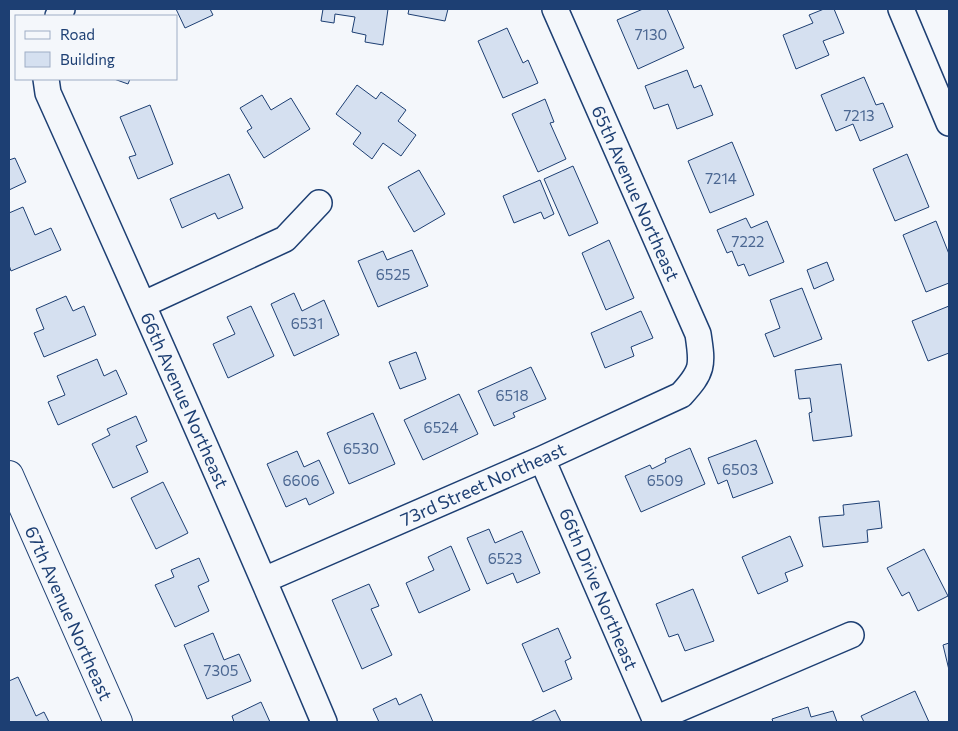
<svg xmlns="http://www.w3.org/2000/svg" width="958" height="731" font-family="Commissioner,sans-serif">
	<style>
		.building { fill: #d5e0f0; stroke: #1d3f73 }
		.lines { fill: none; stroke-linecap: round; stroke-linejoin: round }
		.minor-casing { stroke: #1d3f73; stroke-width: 28 }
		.major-casing { stroke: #1d3f73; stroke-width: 30 }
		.minor { stroke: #f4f7fb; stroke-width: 25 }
		.major { stroke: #f4f7fb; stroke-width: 28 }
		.labels { text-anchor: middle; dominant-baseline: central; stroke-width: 4; stroke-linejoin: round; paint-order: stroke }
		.number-label { font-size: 15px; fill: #4b6792 }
		.street-label { font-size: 18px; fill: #1d3f73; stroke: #f4f7fb }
	</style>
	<rect width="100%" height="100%" fill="#f4f7fb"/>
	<path class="building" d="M 176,9 L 210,9 L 213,15 L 185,28 Z
		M 323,9 L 388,9 L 383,45 L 365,42 L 366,35 L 352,32 L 355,17 L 335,14 L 334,23 L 321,21 Z
		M 409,9 L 448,9 L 445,21 L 408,14 Z
		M 643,9 L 667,9 L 684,48 L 638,69 L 617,20 Z
		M 824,9 L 834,9 L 844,33 L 823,41 L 829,55 L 796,69 L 783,35 L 813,23 L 809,15 Z
		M 507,28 L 523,63 L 528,60 L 538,83 L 503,98 L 478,41 Z
		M 687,70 L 694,88 L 701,85 L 713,115 L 677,129 L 668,104 L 654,109 L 645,86 Z
		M 864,77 L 876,105 L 883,103 L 893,127 L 860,141 L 853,124 L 836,131 L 821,95 Z
		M 114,79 L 130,79 L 128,84 Z
		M 357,85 L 376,99 L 381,92 L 406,110 L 398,121 L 416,135 L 401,156 L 383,143 L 372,159 L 353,144 L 361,133 L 336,114 Z
		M 262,95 L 271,110 L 291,98 L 310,129 L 264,158 L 247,131 L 252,128 L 240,108 Z
		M 545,99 L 554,122 L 550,123 L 566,159 L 538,172 L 512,114 Z
		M 150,105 L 173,164 L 138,179 L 129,157 L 136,155 L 120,117 Z
		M 732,142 L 754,195 L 710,213 L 688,161 Z
		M 907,154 L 929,207 L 895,221 L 873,169 Z
		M 15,158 L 26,182 L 9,190 L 9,160 Z
		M 573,166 L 598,223 L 569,236 L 544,179 Z
		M 419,170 L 445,214 L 414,232 L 388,187 Z
		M 229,174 L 243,208 L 218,219 L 215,213 L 182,228 L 170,199 Z
		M 540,180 L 554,214 L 544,219 L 541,212 L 514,223 L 503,196 Z
		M 23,207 L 35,235 L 51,228 L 61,250 L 11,271 L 9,265 L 9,213 Z
		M 746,218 L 751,228 L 767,221 L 784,262 L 749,276 L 744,264 L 738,266 L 732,251 L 727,253 L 717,230 Z
		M 936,221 L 949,254 L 949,283 L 926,292 L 903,235 Z
		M 609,240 L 634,298 L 606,310 L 582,253 Z
		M 412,250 L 428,286 L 378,307 L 358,261 L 383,251 L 387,260 Z
		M 827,262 L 834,280 L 814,289 L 807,270 Z
		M 802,288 L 822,339 L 774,357 L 765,334 L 780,328 L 770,300 Z
		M 294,293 L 302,311 L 324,300 L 339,335 L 294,356 L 271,304 Z
		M 66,296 L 73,311 L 84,306 L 96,335 L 44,357 L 34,333 L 44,329 L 36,309 Z
		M 251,306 L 274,356 L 228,378 L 213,344 L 235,334 L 227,317 Z
		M 949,306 L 949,353 L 928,361 L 912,321 Z
		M 641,311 L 653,338 L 631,347 L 634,356 L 605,368 L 591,333 Z
		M 416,352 L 426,379 L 400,389 L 389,362 Z
		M 97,359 L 104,376 L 116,370 L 127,394 L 58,425 L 48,402 L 65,395 L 57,376 Z
		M 841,364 L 852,436 L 813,441 L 809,413 L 812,412 L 810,398 L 799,399 L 795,370 Z
		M 531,367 L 546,399 L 513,413 L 515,417 L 494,426 L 478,391 Z
		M 459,394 L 478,434 L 423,460 L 404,420 Z
		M 373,413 L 395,464 L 349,484 L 327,433 Z
		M 136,416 L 147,441 L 136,446 L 148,472 L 113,488 L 92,444 L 110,435 L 107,429 Z
		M 756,440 L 773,483 L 733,498 L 727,480 L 718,484 L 708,458 Z
		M 690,448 L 705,484 L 641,512 L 625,476 L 650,465 L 652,469 L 666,462 L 665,459 Z
		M 297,451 L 304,467 L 319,460 L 334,493 L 309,505 L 306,498 L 286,507 L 267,464 Z
		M 163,482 L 188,533 L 156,549 L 131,498 Z
		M 879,501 L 882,528 L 867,530 L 868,542 L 823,547 L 819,517 L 844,515 L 843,505 Z
		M 489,529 L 495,543 L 522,531 L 540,573 L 517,583 L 513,573 L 487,584 L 467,538 Z
		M 790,536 L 803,566 L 785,573 L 788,581 L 758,594 L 742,557 Z
		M 451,546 L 470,590 L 419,613 L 406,583 L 434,570 L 428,557 Z
		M 924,549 L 948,596 L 918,611 L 909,592 L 902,596 L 887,568 Z
		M 199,558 L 209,581 L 198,586 L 209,611 L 175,627 L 155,585 L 174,577 L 171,570 Z
		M 369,584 L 379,606 L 371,609 L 392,655 L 362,669 L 332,600 Z
		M 693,589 L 714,641 L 685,651 L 678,634 L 669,637 L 656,604 Z
		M 558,628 L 571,658 L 565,661 L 572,679 L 543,692 L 522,644 Z
		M 213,633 L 224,660 L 239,654 L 251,681 L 207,699 L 184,645 Z
		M 949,643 L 949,670 L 943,645 Z
		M 18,677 L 36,716 L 44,712 L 49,722 L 9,722 L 9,681 Z
		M 915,691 L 929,722 L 864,722 L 861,716 Z
		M 421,694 L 433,722 L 379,722 L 373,709 L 396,698 L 399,705 Z
		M 261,702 L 270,722 L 234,722 L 232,716 Z
		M 808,707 L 811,717 L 833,711 L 837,722 L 773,722 L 772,719 Z
		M 555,710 L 561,722 L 530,722 Z"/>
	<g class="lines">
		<g class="minor-casing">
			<path id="minor" d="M 901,9 L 949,123
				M 58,16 L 62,9
				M 46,79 L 48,93 C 142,302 235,511 324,722
				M 144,304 L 285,239 L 319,203
				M 542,459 L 655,719 L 851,635
				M 264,580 L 542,459 L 681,395 C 703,371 703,366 698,334 L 555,9"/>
		</g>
		<g class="major-casing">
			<path id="major" d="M 9,475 L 118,722"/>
		</g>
		<use href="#minor" class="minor"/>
		<use href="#major" class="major"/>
	</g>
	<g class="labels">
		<g class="number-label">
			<text x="651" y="34">7130</text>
			<text x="859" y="115">7213</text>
			<text x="721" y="178">7214</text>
			<text x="748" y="241">7222</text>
			<text x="393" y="274">6525</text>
			<text x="307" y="323">6531</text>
			<text x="512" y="395">6518</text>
			<text x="441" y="427">6524</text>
			<text x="361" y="448">6530</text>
			<text x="740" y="469">6503</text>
			<text x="301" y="480">6606</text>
			<text x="665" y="480">6509</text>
			<text x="505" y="558">6523</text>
			<text x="221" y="670">7305</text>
		</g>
		<g class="street-label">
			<text transform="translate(636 193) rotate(66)">65th Avenue Northeast</text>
			<text transform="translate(185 400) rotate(66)">66th Avenue Northeast</text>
			<text transform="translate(483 484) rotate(-24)">73rd Street Northeast</text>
			<text transform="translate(599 589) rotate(67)">66th Drive Northeast</text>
			<text transform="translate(69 613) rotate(66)">67th Avenue Northeast</text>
		</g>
	</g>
	<rect width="958" height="731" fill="none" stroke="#1d3f73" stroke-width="20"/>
	<rect x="15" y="15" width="162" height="65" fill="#f4f7fb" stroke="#9eadc5"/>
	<rect x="25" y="31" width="25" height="8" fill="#f4f7fb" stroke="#9eadc5"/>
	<text x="60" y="40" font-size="15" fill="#1d3f73">Road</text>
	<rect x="25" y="52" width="25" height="15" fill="#d5e0f0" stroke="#9eadc5"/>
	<text x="60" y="65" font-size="15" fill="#1d3f73">Building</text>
</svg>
